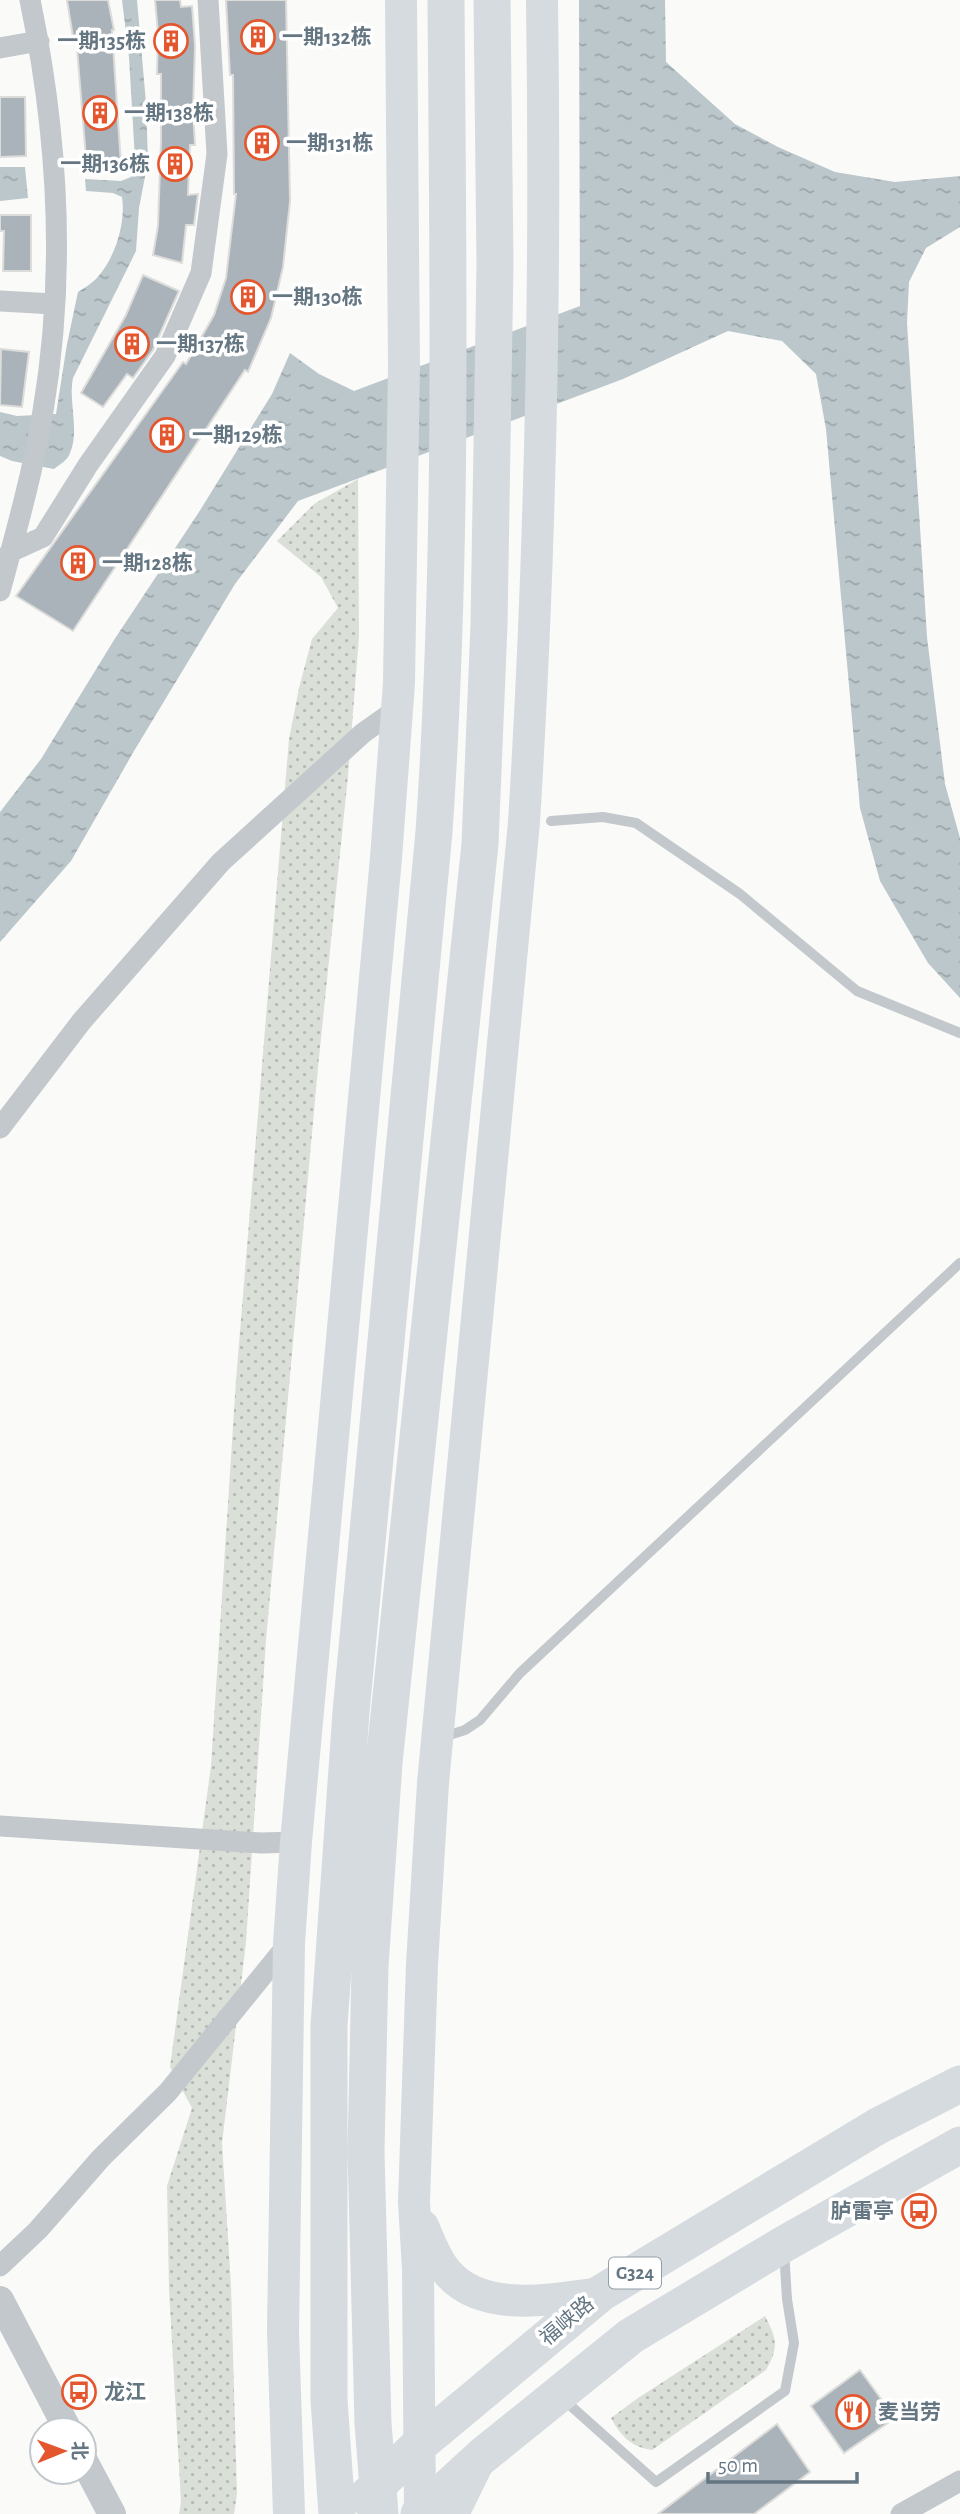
<svg xmlns="http://www.w3.org/2000/svg" width="960" height="2514" font-family="'Alegreya Sans','Noto Sans SC',sans-serif">
	<style>
		.grass { fill: url(#grass-dots) }
		.water { fill: url(#water-ripples) }
		.building { fill: #aab3b9; stroke: #dcdcda; stroke-width: 2 }
		.lines { fill: none; stroke-linecap: round; stroke-linejoin: round }
		.service { stroke: #c3c8cc; stroke-width: 10 }
		.minor { stroke: #c3c8cc; stroke-width: 21 }
		.tertiary { stroke: #c3c8cc; stroke-width: 28 }
		.secondary { stroke: #d6dbdf; stroke-width: 32 }
		.trunk { stroke: #d6dbdf; stroke-width: 37 }
		.labels { text-anchor: middle; dominant-baseline: central; stroke-width: 7; stroke-linejoin: round; paint-order: stroke }
		.shield { fill: #fff; stroke: #939fa8; stroke-width: 2 }
		.shield-label { font-size: 19px; font-weight: bold; fill: #657683 }
		.poi-label { font-size: 21px; font-weight: bold; fill: #657683; stroke: #fff; text-anchor: start }
		.street-label { font-size: 21px; fill: #657683; stroke: #fff }
	</style>
	<defs>
		<pattern id="grass-dots" width="8" height="8" patternUnits="userSpaceOnUse" patternTransform="scale(1.75)"><rect width="8" height="8" fill="#dadfd7"/><path d="M2 2h.1M6 6h.1" fill="none" stroke="#b4b9b4" stroke-width="1.8" stroke-linecap="round"/></pattern>
		<pattern id="water-ripples" width="26" height="14" patternUnits="userSpaceOnUse" patternTransform="scale(1.75)"><rect width="26" height="14" fill="#bbc7cb"/><path d="M2 4q2-2 4 0t4 0M15 11q2-2 4 0t4 0" fill="none" stroke="#9ca6aa"/></pattern>
	</defs>
	<rect width="100%" height="100%" fill="#fafaf8"/>
	<path class="grass" d="M 358,479 L 359,636 L 348,776 L 318,1067 L 266,1640 L 246,1942 L 222,2143 L 231,2286 L 237,2494 L 234,2514 L 179,2514 L 181,2502 L 169,2289 L 167,2186 L 192,2108 L 170,2067 L 211,1766 L 236,1380 L 289,739 L 299,688 L 312,639 L 338,608 L 321,577 L 277,541 L 314,504 Z
		M 765,2316 C 777,2339 779,2347 766,2370 L 652,2450 C 631,2447 621,2436 611,2418 L 638,2398 Z"/>
	<path class="water" d="M 122,0 L 137,0 L 146,103 L 148,161 L 139,208 L 136,251 L 73,378 C 68,402 80,430 70,453 C 68,460 59,465 54,469 L 12,461 L 0,456 L 0,412 L 17,416 L 56,414 L 67,344 L 78,292 C 84,288 91,284 96,279 C 115,259 126,223 122,197 L 113,193 L 86,191 L 85,179 L 121,181 L 131,177 L 135,160 L 129,57 Z
		M 579,0 L 665,0 L 666,62 L 735,124 L 778,147 L 835,172 L 895,182 L 960,176 L 960,227 L 926,248 L 909,282 L 907,323 L 927,637 L 945,784 L 960,838 L 960,998 L 928,963 L 880,881 L 860,808 L 826,429 L 816,374 L 782,341 L 728,331 L 623,379 L 298,501 L 235,584 L 134,751 L 71,861 L 0,942 L 0,812 L 41,759 L 114,640 L 199,512 L 272,394 L 290,353 L 319,374 L 354,391 L 580,306 Z
		M 0,167 L 25,167 L 28,198 L 0,201 Z"/>
	<path class="building" d="M 67,0 L 108,0 L 114,30 L 112,30 L 121,165 L 87,170 L 76,36 L 73,37 Z
		M 155,0 L 180,0 L 181,7 L 192,6 L 195,46 L 193,111 L 195,145 L 190,145 L 188,195 L 198,194 L 194,225 L 186,225 L 182,263 L 153,255 L 158,226 L 161,140 L 161,74 L 157,74 L 158,33 Z
		M 226,0 L 286,0 L 290,201 L 283,267 L 271,318 L 248,372 L 245,370 L 73,631 L 16,596 L 183,362 L 186,364 L 214,315 L 226,278 L 236,194 L 234,194 L 233,75 L 230,75 Z
		M 0,97 L 25,97 L 26,156 L 0,157 Z
		M 0,215 L 31,215 L 31,271 L 3,271 L 4,231 L 0,231 Z
		M 143,275 L 179,291 L 153,350 L 133,378 L 127,374 L 103,407 L 81,393 L 126,315 Z
		M 1,349 L 29,352 L 22,407 L 0,405 Z
		M 860,2370 L 895,2418 L 844,2453 L 811,2406 Z
		M 777,2424 L 810,2472 L 754,2514 L 658,2514 Z"/>
	<g class="lines">
		<path class="service" d="M 551,821 L 603,817 L 636,823 L 740,894 L 857,991 L 960,1033
			M 440,1738 L 465,1730 L 480,1720 L 520,1673 L 960,1263
			M 563,2399 L 656,2482 L 785,2391 L 794,2343 L 787,2299 L 784,2250"/>
		<path class="minor" d="M 0,48 L 39,41
			M 0,301 L 54,304
			M 10,552 L 43,537 L 88,465 L 165,356 L 201,273 L 217,154 L 208,0
			M 0,591 C 16,532 33,472 43,411 C 66,275 58,135 30,0
			M 0,1128 L 81,1022 L 221,862 L 363,733 L 397,709
			M 0,1826 L 261,1843 L 296,1842
			M 0,2266 L 38,2230 L 101,2158 L 168,2092 L 289,1943
			M 901,2514 L 960,2481"/>
		<path class="tertiary" d="M 0,2300 L 68,2430
			M 84,2461 L 112,2514"/>
		<path class="secondary" d="M 423,2226 C 430,2242 436,2260 448,2273 C 483,2314 555,2299 601,2293
			M 289,2514 L 283,2331 L 289,1943 L 296,1842 L 386,858 L 399,683 L 404,366 L 401,0
			M 420,2514 L 418,2269 L 414,2202 L 422,1964 L 433,1783 L 524,822 C 541,548 546,275 542,0
			M 453,2514 L 477,2465"/>
		<path class="trunk" d="M 366,2497 L 421,2443 L 601,2293 L 878,2126 L 960,2084
			M 337,2514 L 329,2400 L 329,2026 L 351,1712 L 434,832 C 453,555 448,278 446,0
			M 380,2514 L 373,2423 L 366,2151 L 370,1966 L 384,1763 L 480,844 L 489,625 L 495,264 L 492,0
			M 419,2514 L 481,2457 L 631,2336 L 784,2244 L 960,2145"/>
	</g>
	<defs>
		<g id="building-ring" transform="scale(1.75)"><circle r="9.5" fill="#fff" stroke="#e4572e" stroke-width="1.5"/><path d="M-4-6H4V6H1V3H-1V6H-4ZM-2.5-4.3h1.7v1.8h-1.7ZM.8-4.3h1.7v1.8H.8ZM-2.5-1h1.7V.8h-1.7ZM.8-1h1.7V.8H.8Z" fill="#e4572e"/></g>
		<g id="bus-ring" transform="scale(1.75)"><circle r="9.5" fill="#fff" stroke="#e4572e" stroke-width="1.5"/><path d="M-5-6H5V4H4V6H2V4H-2V6H-4V4H-5ZM-3.5-4V0h7V-4ZM-3.5 1.2v1.5H-2V1.2ZM2 1.2v1.5H3.5V1.2Z" fill="#e4572e"/></g>
		<g id="restaurant-ring" transform="scale(1.75)"><circle r="9.5" fill="#fff" stroke="#e4572e" stroke-width="1.5"/><path d="M-5-6h1v4h1v-4h1v4h1v-4h1v5L-1.5 .5V6h-2V.5L-5-1ZM5-6V6H3V1.5H1.5Q1.5-4 5-6Z" fill="#e4572e"/></g>
	</defs>
	<g fill-rule="evenodd">
		<use href="#building-ring" x="258" y="37"/>
		<use href="#building-ring" x="171" y="41"/>
		<use href="#building-ring" x="100" y="113"/>
		<use href="#building-ring" x="262" y="143"/>
		<use href="#building-ring" x="175" y="164"/>
		<use href="#building-ring" x="248" y="297"/>
		<use href="#building-ring" x="132" y="344"/>
		<use href="#building-ring" x="167" y="435"/>
		<use href="#building-ring" x="78" y="563"/>
		<use href="#bus-ring" x="919" y="2211"/>
		<use href="#bus-ring" x="79" y="2392"/>
		<use href="#restaurant-ring" x="853" y="2412"/>
	</g>
	<g class="labels">
		<rect class="shield" x="609" y="2257.5" width="52" height="31" rx="5"/>
		<g class="shield-label">
			<text x="635" y="2273">G324</text>
		</g>
		<g class="poi-label">
			<text x="282" y="37">一期132栋</text>
			<text x="146" y="41" text-anchor="end">一期135栋</text>
			<text x="124" y="113">一期138栋</text>
			<text x="286" y="143">一期131栋</text>
			<text x="150" y="164" text-anchor="end">一期136栋</text>
			<text x="272" y="297">一期130栋</text>
			<text x="156" y="344">一期137栋</text>
			<text x="192" y="435">一期129栋</text>
			<text x="102" y="563">一期128栋</text>
			<text x="894" y="2211" text-anchor="end">胪雷亭</text>
			<text x="104" y="2392">龙江</text>
			<text x="878" y="2412">麦当劳</text>
		</g>
		<g class="street-label">
			<text transform="translate(567 2321) rotate(-40)">福峡路</text>
		</g>
	</g>
	<g transform="translate(63 2451) rotate(89)"><circle r="33" fill="#ffffff" stroke="#c1c8cd" stroke-width="2"/>
	<path d="M0-5L12 26L0 18L-12 26Z" fill="#e4572e"/>
	<text y="-10" font-size="19" font-weight="bold" text-anchor="middle" fill="#657683">北</text>
	</g>
	<path d="M708 2472v10h149v-10" fill="none" stroke="#657683" stroke-width="3.5"/>
	<text x="718" y="2472" font-size="21" fill="#657683" stroke="#ffffff" stroke-width="5" paint-order="stroke">50 m</text>
</svg>
